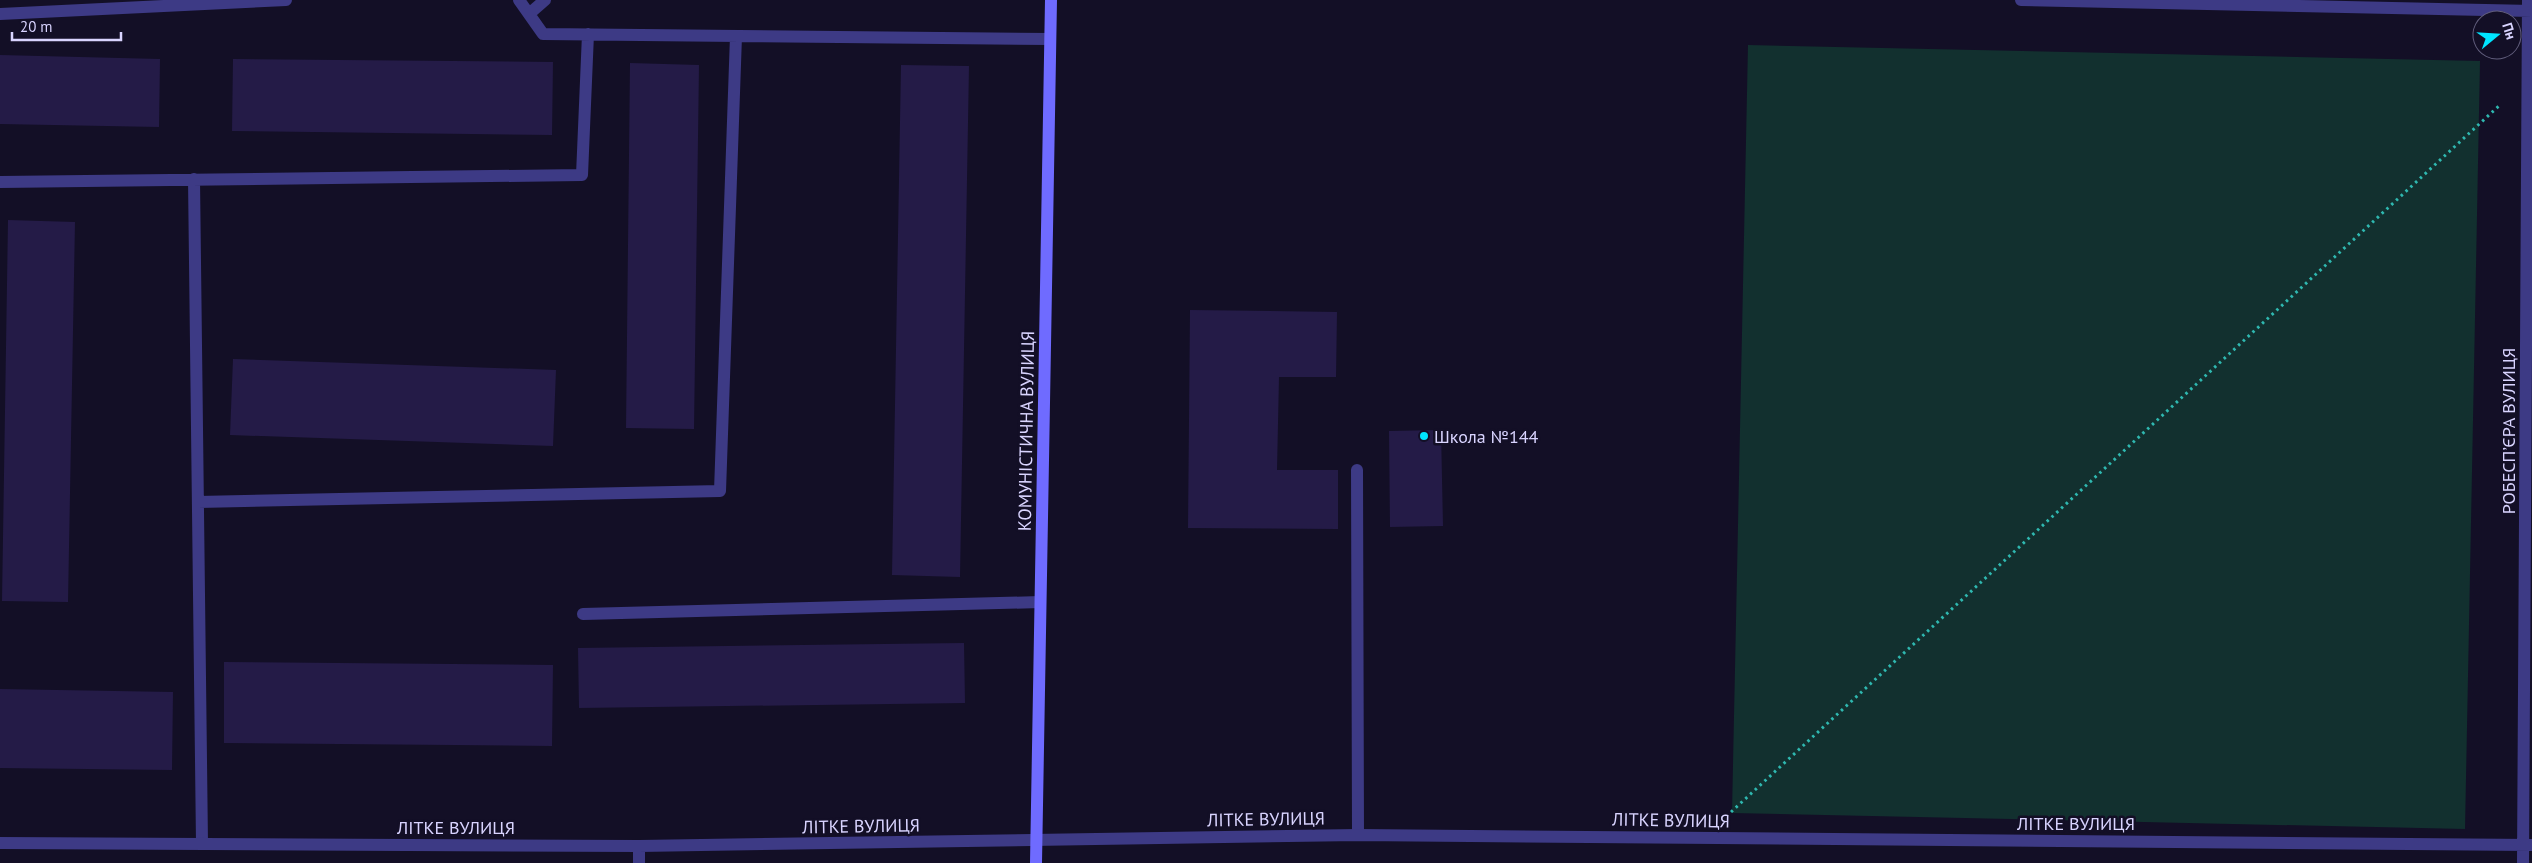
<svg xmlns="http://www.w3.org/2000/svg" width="2532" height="863" font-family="'PT Sans',sans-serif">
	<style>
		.green { fill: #12302f }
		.building { fill: #241b47 }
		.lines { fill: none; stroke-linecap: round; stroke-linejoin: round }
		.path { stroke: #2fb8b0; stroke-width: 3; stroke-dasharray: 2.5 4; stroke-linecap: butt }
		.lane { stroke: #3d3a85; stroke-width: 12 }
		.street { stroke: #3d3a85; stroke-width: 12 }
		.secondary { stroke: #6f6bff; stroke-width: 12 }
		.poi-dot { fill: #00e5ff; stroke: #130f26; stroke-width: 2 }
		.labels { text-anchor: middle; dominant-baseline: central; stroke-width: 5; stroke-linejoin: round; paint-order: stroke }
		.street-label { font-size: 18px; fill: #d9d4ff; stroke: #130f26 }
		.poi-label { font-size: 18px; fill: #d9d4ff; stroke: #130f26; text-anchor: start }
	</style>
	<rect width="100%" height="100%" fill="#130f26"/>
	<path class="green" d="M 1748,45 L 2480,61 L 2465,829 L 1732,813 Z"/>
	<path class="building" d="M 0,55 L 160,59 L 159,127 L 0,124 Z
		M 233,59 L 553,62 L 552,135 L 232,131 Z
		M 630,63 L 699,65 L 694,429 L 626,428 Z
		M 901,65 L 969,66 L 960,577 L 892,575 Z
		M 8,220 L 75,222 L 68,602 L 2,601 Z
		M 1190,310 L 1337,312 L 1336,377 L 1279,377 L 1277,470 L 1338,470 L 1338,529 L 1188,528 Z
		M 233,359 L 556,370 L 553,446 L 230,435 Z
		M 1441,430 L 1443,526 L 1390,527 L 1389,431 Z
		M 964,643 L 965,703 L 579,708 L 578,648 Z
		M 224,662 L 553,665 L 552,746 L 224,743 Z
		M 0,689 L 173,692 L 172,770 L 0,768 Z"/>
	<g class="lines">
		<path class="path" d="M 1731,812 L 2501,104"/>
		<path class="lane" d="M 519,0 L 543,34 L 1050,39
			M 0,14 L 286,0
			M 529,14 L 545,0
			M 194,179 L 202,844
			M 0,182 L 582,175 L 588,34
			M 1357,470 L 1358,835
			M 198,502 L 720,491 L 736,36
			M 583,614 L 1040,602"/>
		<path class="street" d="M 2021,0 L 2532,11
			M 0,843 L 639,846 L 1358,835 L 2532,845
			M 639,863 L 639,846
			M 2523,863 L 2528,0"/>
		<path class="secondary" d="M 1036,863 L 1051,0"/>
	</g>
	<circle class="poi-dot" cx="1424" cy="436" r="5"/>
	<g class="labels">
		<g class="street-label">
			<text transform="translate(1026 431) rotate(-89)">КОМУНІСТИЧНА ВУЛИЦЯ</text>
			<text transform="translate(2508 431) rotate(-90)">РОБЕСП’ЄРА ВУЛИЦЯ</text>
			<text transform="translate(1266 819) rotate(-1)">ЛІТКЕ ВУЛИЦЯ</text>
			<text transform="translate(1671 820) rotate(1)">ЛІТКЕ ВУЛИЦЯ</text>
			<text x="2076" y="823">ЛІТКЕ ВУЛИЦЯ</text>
			<text transform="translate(861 826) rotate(-1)">ЛІТКЕ ВУЛИЦЯ</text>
			<text x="456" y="827">ЛІТКЕ ВУЛИЦЯ</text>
		</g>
		<g class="poi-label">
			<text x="1434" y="436">Школа №144</text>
		</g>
	</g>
	<g transform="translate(2497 35) rotate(72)"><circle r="24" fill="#130f26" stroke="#625e7d"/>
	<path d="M0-4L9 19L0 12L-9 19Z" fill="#00e5ff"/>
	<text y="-8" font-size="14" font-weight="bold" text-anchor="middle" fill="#d9d4ff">Пн</text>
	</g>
	<path d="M12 32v8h109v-8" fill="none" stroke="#d9d4ff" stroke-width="2.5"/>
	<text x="20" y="32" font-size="15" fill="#d9d4ff" stroke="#130f26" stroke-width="4" paint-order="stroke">20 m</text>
</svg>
